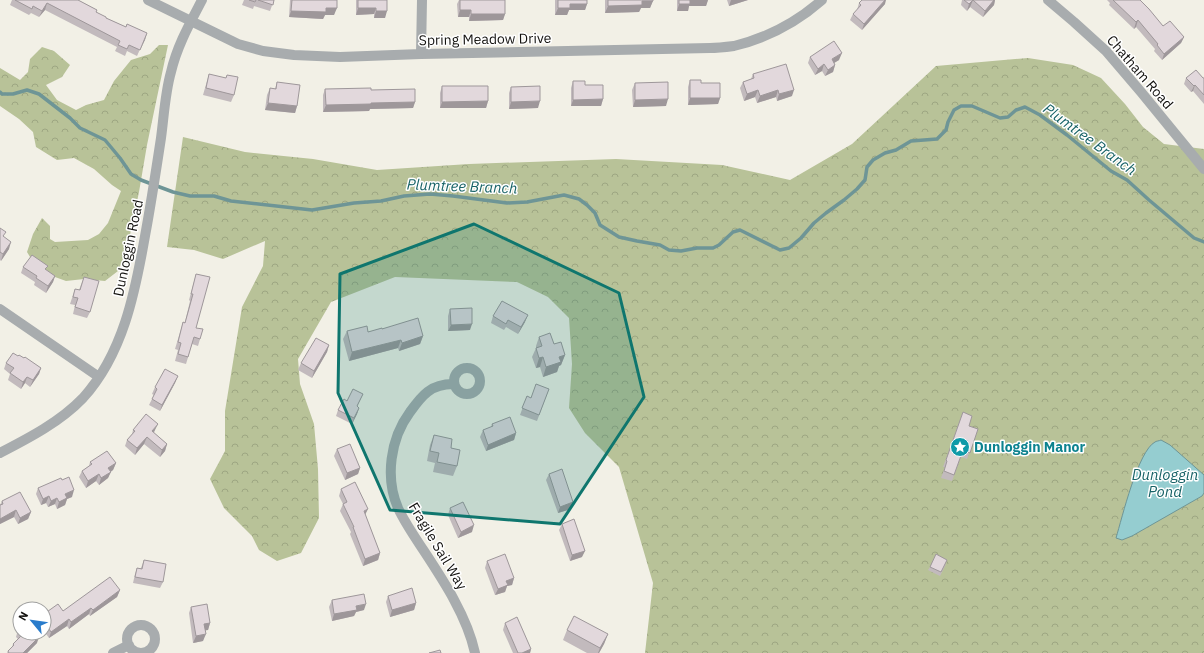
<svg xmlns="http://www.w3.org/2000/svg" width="1204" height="653" font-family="'IBM Plex Sans',sans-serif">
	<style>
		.forest { fill: url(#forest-crowns) }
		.water { fill: #95cdd0; stroke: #6e9596 }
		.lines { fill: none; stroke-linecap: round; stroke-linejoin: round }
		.stream { stroke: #6e9596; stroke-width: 3.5 }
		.street { stroke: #a8acae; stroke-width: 10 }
		.wall { fill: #c2babd }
		.shaded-wall { fill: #9e979a }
		.building { fill: #e2d8dc; stroke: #9e979a }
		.marked { fill: #0f766e; fill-opacity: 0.2; stroke: #0f766e; stroke-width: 3; stroke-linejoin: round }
		.labels { text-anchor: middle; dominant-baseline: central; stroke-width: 3; stroke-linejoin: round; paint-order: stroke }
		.street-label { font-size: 14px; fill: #12110e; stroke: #fff }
		.culture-label { font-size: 14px; font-weight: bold; fill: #0d838f; stroke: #fff; text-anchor: start }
		.water-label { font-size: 15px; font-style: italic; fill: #186367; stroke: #fff }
	</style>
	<defs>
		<pattern id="forest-crowns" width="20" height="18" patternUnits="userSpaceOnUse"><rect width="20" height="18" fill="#b8c298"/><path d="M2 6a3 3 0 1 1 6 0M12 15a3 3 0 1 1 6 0" fill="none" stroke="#9da682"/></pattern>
	</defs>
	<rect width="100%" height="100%" fill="#f2f0e6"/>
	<path class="forest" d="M 159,45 L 168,45 L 147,145 L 139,192 L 127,249 L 118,271 L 105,281 L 84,279 L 66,281 L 55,277 L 35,265 L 27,252 L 33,234 L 42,218 L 50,226 L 50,239 L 55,242 L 88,240 L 99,234 L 108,223 L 121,191 L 112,185 L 94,169 L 74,158 L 57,160 L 36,147 L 33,132 L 19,119 L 0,106 L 0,68 L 20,80 L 28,72 L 30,59 L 42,47 L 54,51 L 70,65 L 62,77 L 46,85 L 57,100 L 76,110 L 86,105 L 104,100 L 114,81 L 131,60 L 150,54 Z
		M 1028,58 L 1073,65 L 1101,78 L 1125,104 L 1143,127 L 1164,144 L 1204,149 L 1204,653 L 645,653 L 653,583 L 619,467 L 585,433 L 569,408 L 572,364 L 569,318 L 548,297 L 517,282 L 395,277 L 331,302 L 298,359 L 300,384 L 314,424 L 318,469 L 319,518 L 301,553 L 277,561 L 259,550 L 252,536 L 224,508 L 210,479 L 225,451 L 225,411 L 242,307 L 263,266 L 265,241 L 223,259 L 194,250 L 167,247 L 183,137 L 245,152 L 313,159 L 377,170 L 469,164 L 616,159 L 722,165 L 790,180 L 852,144 L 936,66 Z"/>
	<path class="water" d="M 1161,440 L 1170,445 L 1204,475 L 1204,493 L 1202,496 L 1132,536 L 1122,540 L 1116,538 C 1122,518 1138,451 1155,442 C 1156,441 1159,441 1161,440 Z"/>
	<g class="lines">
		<path class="stream" d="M 0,92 L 2,94 L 13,94 L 27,90 L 39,94 L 70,118 L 80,128 L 105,140 L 120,158 L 131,174 L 141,180 L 173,192 L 190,196 L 214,196 L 231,201 L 312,210 L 354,203 L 381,201 L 404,196 L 430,194 L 453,196 L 507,203 L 527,202 L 564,195 L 579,199 L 587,205 L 595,213 L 600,225 L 619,237 L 637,241 L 660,245 L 669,250 L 681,251 L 697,248 L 713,248 L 719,245 L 733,232 L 740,230 L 780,250 L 789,248 L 801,238 L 814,223 L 826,213 L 844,200 L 857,189 L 865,180 L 867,167 L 873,160 L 885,153 L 896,150 L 911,141 L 937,139 L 946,130 L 948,122 L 954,110 L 961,106 L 972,106 L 1000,118 L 1008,117 L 1016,110 L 1025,107 L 1040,115 L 1067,135 L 1111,171 L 1127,180 L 1149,200 L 1194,238 L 1204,242"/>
		<path class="street" d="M 148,0 L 238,44 L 263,51 L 294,55 L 340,57 L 421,54 L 710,48 C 718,48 726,47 734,46 C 767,38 797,22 822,0
			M 1048,0 L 1074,22 L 1106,51 L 1141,92 L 1204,169
			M 421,54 L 422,0
			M 0,309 L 99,377
			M454 381a13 13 0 1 1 26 0a13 13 0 1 1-26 0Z
			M 453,384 C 431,384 422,395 410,412 C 390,439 385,478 398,508 C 404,521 412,533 420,545 C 441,577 467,615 475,653
			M 0,453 C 29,438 60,422 83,398 C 123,354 135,293 145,236 C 151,204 156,171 161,138 C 164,116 165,93 171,72 C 177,46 190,23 202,0
			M127 639a14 14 0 1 1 28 0a14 14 0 1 1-28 0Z
			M 113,653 L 129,645"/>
	</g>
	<path class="wall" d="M 12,0 L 78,0 L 97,10 L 96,12 L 106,18 L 126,27 L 147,33 L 137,56 L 127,51 L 125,56 L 115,51 L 117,47 L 45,10 L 39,17 L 31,13 L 29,15 L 10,5 Z
		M 244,0 L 274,0 L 270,11 L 254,6 L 253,9 L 242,5 Z
		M 290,0 L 337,0 L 334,15 L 325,15 L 323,19 L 289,17 Z
		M 356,0 L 387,0 L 385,18 L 374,18 L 374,14 L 356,15 Z
		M 459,0 L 505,0 L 505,14 L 503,20 L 469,21 L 469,17 L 458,17 L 457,4 Z
		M 555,0 L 587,0 L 587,4 L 585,10 L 569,10 L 567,15 L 555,15 Z
		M 605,0 L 653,0 L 650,8 L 641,8 L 639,12 L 605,13 Z
		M 677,0 L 708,0 L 706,6 L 689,6 L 688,11 L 677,11 Z
		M 727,0 L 748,0 L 729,6 Z
		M 962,0 L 995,0 L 994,5 L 983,17 L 970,7 L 967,11 L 961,5 Z
		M 1107,0 L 1140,0 L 1163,26 L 1184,37 L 1181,43 L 1162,60 L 1154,51 L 1155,49 L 1136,27 L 1134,29 L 1109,5 L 1110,3 Z
		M 859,3 L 885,4 L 862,30 L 850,20 L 853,14 L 857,10 Z
		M 810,57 L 839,60 L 834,63 L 835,65 L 833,72 L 825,76 L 822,71 L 815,75 L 808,63 Z
		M 209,74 L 234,95 L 231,102 L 203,95 Z
		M 753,74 L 792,96 L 777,101 L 776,97 L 757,103 L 755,97 L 744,101 L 740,88 L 743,82 L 751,79 Z
		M 1186,78 L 1204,78 L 1204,104 L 1193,91 L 1191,92 L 1184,84 Z
		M 690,80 L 720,98 L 718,104 L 688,105 L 688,87 Z
		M 573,81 L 585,85 L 603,99 L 601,106 L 571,106 L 571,88 Z
		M 277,82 L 297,106 L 295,113 L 265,110 L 267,95 L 270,88 L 275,89 Z
		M 635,83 L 666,106 L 633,107 L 632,90 Z
		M 442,86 L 488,101 L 486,108 L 440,108 L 440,93 Z
		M 511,87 L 538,108 L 509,109 L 509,93 Z
		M 325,89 L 371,90 L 415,102 L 413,108 L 370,109 L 369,111 L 323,112 L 323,95 Z
		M 0,228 L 9,249 L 1,261 L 0,260 Z
		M 23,267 L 46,270 L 55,276 L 53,282 L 46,293 L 34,285 L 35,282 L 21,273 Z
		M 196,274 L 196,328 L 200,339 L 198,346 L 192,344 L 186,364 L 175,361 L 178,350 L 175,349 L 181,329 L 183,322 L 185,322 L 190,301 L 189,300 Z
		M 84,277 L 90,312 L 87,318 L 73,314 L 75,305 L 70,304 L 75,289 L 79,290 Z
		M 450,309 L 470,330 L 448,331 L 448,316 Z
		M 493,316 L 525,322 L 518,334 L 506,327 L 504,330 L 491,323 Z
		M 382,329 L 423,336 L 420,344 L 399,351 L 398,348 L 349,361 L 343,339 L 347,331 L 368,332 Z
		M 539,337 L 554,344 L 565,355 L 561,365 L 559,366 L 557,372 L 543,377 L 540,367 L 536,368 L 532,357 L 536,348 L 536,346 Z
		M 329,345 L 327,352 L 312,378 L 298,370 L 301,363 Z
		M 18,356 L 24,358 L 41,368 L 39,374 L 30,387 L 25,383 L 21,389 L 8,380 L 10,374 L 4,369 L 6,363 Z
		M 178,376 L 175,383 L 160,411 L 149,405 L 154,395 L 152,394 L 155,387 Z
		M 549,389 L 537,421 L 520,415 L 527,396 L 531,398 Z
		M 363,394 L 357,407 L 359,408 L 357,414 L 352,424 L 336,416 L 338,410 L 347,401 Z
		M 963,412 L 969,426 L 978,429 L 967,459 L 961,457 L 952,481 L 941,478 L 945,467 L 943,467 Z
		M 492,424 L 516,433 L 514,440 L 486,451 L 480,437 L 483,430 L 491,427 Z
		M 133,430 L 155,430 L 154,433 L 167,444 L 165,451 L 160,457 L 144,444 L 135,455 L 125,446 L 127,440 L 132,434 Z
		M 434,435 L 451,448 L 457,466 L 453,476 L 433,472 L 435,463 L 427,461 L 430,445 Z
		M 337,449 L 360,468 L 358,474 L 345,480 L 334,456 Z
		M 90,462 L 116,463 L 113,470 L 110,472 L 108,478 L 99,485 L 96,481 L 86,488 L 79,477 L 82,471 L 89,466 Z
		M 549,474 L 571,509 L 558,513 L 546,480 Z
		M 38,488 L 72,497 L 67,499 L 65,505 L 57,509 L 55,504 L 48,507 L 46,503 L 41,505 L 36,494 Z
		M 341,489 L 365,515 L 380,553 L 378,560 L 363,566 L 350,534 L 351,532 L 340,511 L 343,504 L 339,496 Z
		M 2,501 L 31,512 L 28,519 L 18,524 L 14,517 L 0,524 L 0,505 Z
		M 450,508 L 472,532 L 458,538 L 448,515 Z
		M 562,524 L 582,557 L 570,561 L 559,530 Z
		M 144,560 L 163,582 L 160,588 L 133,583 L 135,574 L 137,568 L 141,568 Z
		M 487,561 L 514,578 L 512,585 L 507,586 L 505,592 L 495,595 L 485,568 Z
		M 946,564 L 940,576 L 928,570 L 930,567 Z
		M 120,590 L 117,597 L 90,616 L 89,614 L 69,629 L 67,626 L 49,638 L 44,631 L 44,614 L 63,611 Z
		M 388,596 L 416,603 L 414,610 L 390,617 L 386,602 Z
		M 332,600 L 364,610 L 356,612 L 354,616 L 332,621 L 329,607 Z
		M 191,607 L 210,623 L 208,630 L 205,630 L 203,641 L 193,643 L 189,613 Z
		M 505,623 L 531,649 L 530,653 L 513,653 L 503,630 Z
		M 20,628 L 20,633 L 36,633 L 37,643 L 27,653 L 7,653 L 8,651 L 12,647 L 13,644 L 18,639 L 16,637 L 18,630 Z
		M 567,630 L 608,634 L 604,644 L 599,653 L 587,653 L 563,640 Z"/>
	<path class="shaded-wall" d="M 690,0 L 708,0 L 706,6 L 689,6 L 688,11 L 677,11 L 679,4 Z
		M 731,0 L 748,0 L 729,6 Z
		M 885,0 L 886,0 L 885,4 L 862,30 L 864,24 Z
		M 973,0 L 970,7 L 967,11 L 969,4 Z
		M 994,0 L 995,0 L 994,5 L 983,17 L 985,11 Z
		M 642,1 L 653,1 L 650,8 L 641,8 L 639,12 L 605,13 L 608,6 Z
		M 47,3 L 45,10 L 39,17 L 42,11 Z
		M 570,4 L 587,4 L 585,10 L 569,10 L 567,15 L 555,15 L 558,8 Z
		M 326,8 L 337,8 L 334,15 L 325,15 L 323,19 L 289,17 L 291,11 Z
		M 358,8 L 376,8 L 374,14 L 356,15 Z
		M 460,10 L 471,10 L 469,17 L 458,17 Z
		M 376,11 L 387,11 L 385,18 L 374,18 Z
		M 471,14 L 505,14 L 503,20 L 469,21 Z
		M 1138,20 L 1136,27 L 1134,29 L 1136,22 Z
		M 147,33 L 145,40 L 137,56 L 140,50 Z
		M 1184,37 L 1181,43 L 1162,60 L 1164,54 Z
		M 842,53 L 839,60 L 829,66 L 832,59 Z
		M 824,64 L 822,71 L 815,75 L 818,69 Z
		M 835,65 L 833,72 L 825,76 L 828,70 Z
		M 1195,85 L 1193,91 L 1191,92 L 1194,86 Z
		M 758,90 L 755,97 L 744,101 L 747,94 Z
		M 778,90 L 776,97 L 757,103 L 760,96 Z
		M 794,90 L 792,96 L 777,101 L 779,94 Z
		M 690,98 L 720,98 L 718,104 L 688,105 Z
		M 603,99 L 601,106 L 571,106 L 573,100 Z
		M 668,99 L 666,106 L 633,107 L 635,100 Z
		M 488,101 L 486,108 L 440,108 L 442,102 Z
		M 540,101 L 538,108 L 509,109 L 511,102 Z
		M 415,102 L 413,108 L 370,109 L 369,111 L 323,112 L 326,105 L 371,103 Z
		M 268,103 L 297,106 L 295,113 L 265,110 Z
		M 11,242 L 9,249 L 1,261 L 3,254 Z
		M 55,276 L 53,282 L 46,293 L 48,286 Z
		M 528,315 L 525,322 L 518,334 L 521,327 Z
		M 472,324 L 470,330 L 448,331 L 451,325 Z
		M 423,336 L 420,344 L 399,351 L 402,343 Z
		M 401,340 L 398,348 L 349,361 L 352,352 Z
		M 329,345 L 327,352 L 312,378 L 314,371 Z
		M 565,355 L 561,365 L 559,366 L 557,372 L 543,377 L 546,367 L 559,357 Z
		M 543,357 L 540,367 L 536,368 L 539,358 Z
		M 41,368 L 39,374 L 30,387 L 33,380 Z
		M 178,376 L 175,383 L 160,411 L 162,405 Z
		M 27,377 L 25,383 L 21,389 L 23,382 Z
		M 359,408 L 357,414 L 352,424 L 354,418 Z
		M 158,424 L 155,430 L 149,438 L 152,431 Z
		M 516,433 L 514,440 L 486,451 L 488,445 Z
		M 147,437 L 144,444 L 135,455 L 137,448 Z
		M 167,444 L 165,451 L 160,457 L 162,450 Z
		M 116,463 L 113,470 L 106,475 L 108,468 Z
		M 360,468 L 358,474 L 345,480 L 347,473 Z
		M 111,472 L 108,478 L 99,485 L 101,478 Z
		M 99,474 L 96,481 L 86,488 L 88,481 Z
		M 74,490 L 72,497 L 67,499 L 65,505 L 57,509 L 59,502 L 65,494 Z
		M 49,496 L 46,503 L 41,505 L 43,499 Z
		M 57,498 L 55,504 L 48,507 L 51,501 Z
		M 573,502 L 571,509 L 558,513 L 560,507 Z
		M 368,509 L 365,515 L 364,511 Z
		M 16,510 L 14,517 L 0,524 L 0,519 Z
		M 31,512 L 28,519 L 18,524 L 20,518 Z
		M 474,525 L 472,532 L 458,538 L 461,532 Z
		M 585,551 L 582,557 L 570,561 L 572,555 Z
		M 380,553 L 378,560 L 363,566 L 365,559 Z
		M 514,578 L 512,585 L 507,586 L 505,592 L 495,595 L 498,589 L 506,581 Z
		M 120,590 L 117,597 L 90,616 L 93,610 Z
		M 416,603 L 414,610 L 390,617 L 392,610 Z
		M 366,604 L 364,610 L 356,612 L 354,616 L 332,621 L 334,614 L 356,606 Z
		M 91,608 L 89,614 L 69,629 L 71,622 Z
		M 69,619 L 67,626 L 49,638 L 51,632 Z
		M 210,623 L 208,630 L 202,631 L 204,624 Z
		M 206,634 L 203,641 L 193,643 L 196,636 Z
		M 608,634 L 604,644 L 599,653 L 598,653 L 600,648 Z
		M 39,637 L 37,643 L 27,653 L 23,653 Z
		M 531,649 L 530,653 L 522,653 Z"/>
	<path class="building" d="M 15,0 L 78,0 L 97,10 L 96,12 L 106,17 L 106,18 L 126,27 L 127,24 L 147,33 L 140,50 L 129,45 L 127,49 L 118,45 L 120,41 L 47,3 L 42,11 L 33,6 L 32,9 Z
		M 249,0 L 256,0 L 255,2 Z
		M 258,0 L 274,0 L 273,5 Z
		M 292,0 L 337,0 L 337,8 L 326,8 L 326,12 L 291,11 Z
		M 358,0 L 387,0 L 387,11 L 376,11 L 376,8 L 358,8 Z
		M 460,0 L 505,0 L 505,14 L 471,14 L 471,10 L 460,10 Z
		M 558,0 L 587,0 L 587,4 L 570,4 L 570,8 L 558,8 Z
		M 608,0 L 653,0 L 653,1 L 642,1 L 642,5 L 608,6 Z
		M 679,0 L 690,0 L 690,4 L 679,4 Z
		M 862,0 L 885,0 L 864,24 L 853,14 L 861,5 L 859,3 Z
		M 964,0 L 994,0 L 985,11 L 973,0 L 969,4 Z
		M 1113,0 L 1140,0 L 1149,9 L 1163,26 L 1170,21 L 1184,37 L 1164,54 L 1157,45 L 1158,44 L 1138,20 L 1136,22 Z
		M 834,41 L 842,53 L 832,59 L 835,65 L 828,70 L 824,64 L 818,69 L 810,57 Z
		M 786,64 L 794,90 L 779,94 L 778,90 L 760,96 L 758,90 L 747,94 L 743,82 L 754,78 L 753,74 Z
		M 1196,70 L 1203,78 L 1204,78 L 1204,95 L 1195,85 L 1194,86 L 1186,78 Z
		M 209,74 L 226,78 L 227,75 L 238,77 L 234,95 L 206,88 Z
		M 690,80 L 701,80 L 701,83 L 720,83 L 720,98 L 690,98 Z
		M 573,81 L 585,81 L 585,85 L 603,85 L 603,99 L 573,100 Z
		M 277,82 L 300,85 L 297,106 L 268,103 L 270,88 L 276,89 Z
		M 668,82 L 668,99 L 635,100 L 635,83 Z
		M 442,86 L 488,86 L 488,101 L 442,102 Z
		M 540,86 L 540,101 L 511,102 L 511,87 Z
		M 371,88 L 371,90 L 415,89 L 415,102 L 371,103 L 371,104 L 326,105 L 325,89 Z
		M 0,228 L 6,232 L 3,236 L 11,242 L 3,254 L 0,252 Z
		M 32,255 L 48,266 L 45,269 L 55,276 L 48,286 L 36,278 L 37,276 L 23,267 Z
		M 196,274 L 210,277 L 196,328 L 203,329 L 200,339 L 194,337 L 188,357 L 178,354 L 181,343 L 178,342 L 183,322 L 185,323 L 193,294 L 191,294 Z
		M 84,277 L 99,281 L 90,312 L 75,307 L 78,298 L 73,297 L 75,289 L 80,290 Z
		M 502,301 L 528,315 L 521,327 L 508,320 L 506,324 L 493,316 Z
		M 472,308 L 472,324 L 451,325 L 450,309 Z
		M 418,318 L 423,336 L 402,343 L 401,340 L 352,352 L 347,331 L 367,326 L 368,332 L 382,328 L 382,329 Z
		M 550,333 L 554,344 L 561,342 L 565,355 L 559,357 L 561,362 L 546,367 L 543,357 L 539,358 L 536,348 L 542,346 L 539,337 Z
		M 316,338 L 329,345 L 314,371 L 301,363 Z
		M 13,353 L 18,356 L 19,355 L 24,358 L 25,357 L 41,368 L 33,380 L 27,377 L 23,382 L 10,373 L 14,368 L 6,363 Z
		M 165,369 L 178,376 L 162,405 L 152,399 L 157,389 L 155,387 Z
		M 536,384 L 549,389 L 539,415 L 522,408 L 527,396 L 531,398 Z
		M 353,389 L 363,394 L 357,406 L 359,408 L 354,418 L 338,410 L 344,399 L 347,401 Z
		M 963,412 L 972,416 L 969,426 L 978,429 L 970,453 L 963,450 L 954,475 L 944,471 L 947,461 L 946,460 Z
		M 146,414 L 158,424 L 152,431 L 167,444 L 162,450 L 147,437 L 137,448 L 127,440 L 135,431 L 133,430 Z
		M 510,417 L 516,433 L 488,445 L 483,430 L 493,426 L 492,424 Z
		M 434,435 L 452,439 L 451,448 L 460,450 L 457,466 L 437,462 L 439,453 L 430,451 Z
		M 350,444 L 360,468 L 347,473 L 337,449 Z
		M 107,451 L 116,463 L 108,468 L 111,472 L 101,478 L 99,474 L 88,481 L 82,471 L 92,464 L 90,462 Z
		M 562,469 L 573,502 L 560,507 L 549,474 Z
		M 69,477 L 74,490 L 65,494 L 67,498 L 59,502 L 57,498 L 51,501 L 49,496 L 43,499 L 38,488 L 61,478 L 62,480 Z
		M 355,482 L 368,509 L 364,511 L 380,553 L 365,559 L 353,527 L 354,527 L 343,504 L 347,502 L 341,489 Z
		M 20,492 L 31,512 L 20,518 L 16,510 L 0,519 L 0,505 L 3,504 L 2,501 Z
		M 463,502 L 474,525 L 461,532 L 450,508 Z
		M 574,519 L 585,551 L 572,555 L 562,524 Z
		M 505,554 L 514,578 L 506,581 L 508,585 L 498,589 L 487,561 Z
		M 936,554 L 947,560 L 941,572 L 930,567 Z
		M 144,560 L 166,564 L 163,582 L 135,577 L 137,568 L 142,569 Z
		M 110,577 L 120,590 L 93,610 L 91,608 L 71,622 L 69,619 L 51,632 L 44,621 L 44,614 L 58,604 L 63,611 Z
		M 412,588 L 416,603 L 392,610 L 388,596 Z
		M 364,594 L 366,604 L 356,606 L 357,610 L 334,614 L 332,600 Z
		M 207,604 L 210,623 L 204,624 L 206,634 L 196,636 L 191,607 Z
		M 574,616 L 608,634 L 600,648 L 567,630 Z
		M 517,617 L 531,649 L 522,653 L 518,653 L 505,623 Z
		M 21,633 L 36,633 L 39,637 L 23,653 L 9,653 L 8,651 L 14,645 L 13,644 L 22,635 Z
		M 440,650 L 441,653 L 429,653 Z"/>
	<path class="marked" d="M 474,224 L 619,293 L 644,397 L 560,524 L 390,510 L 338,393 L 340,274 Z"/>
	<defs>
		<g id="sight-disc" transform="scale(1)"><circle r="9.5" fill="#0f9aa8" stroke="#fff"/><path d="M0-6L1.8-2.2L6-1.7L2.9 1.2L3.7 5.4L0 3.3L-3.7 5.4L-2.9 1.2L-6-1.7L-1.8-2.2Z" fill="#fff"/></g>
	</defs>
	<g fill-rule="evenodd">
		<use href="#sight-disc" x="960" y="447"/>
	</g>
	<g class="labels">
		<g class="street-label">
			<text transform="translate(485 39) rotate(-1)">Spring Meadow Drive</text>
			<text transform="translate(1140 72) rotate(49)">Chatham Road</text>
			<text transform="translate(128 248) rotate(-78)">Dunloggin Road</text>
			<text transform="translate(438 546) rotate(59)">Fragile Sail Way</text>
		</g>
		<g class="culture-label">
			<text x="974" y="447">Dunloggin Manor</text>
		</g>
		<g class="water-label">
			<text transform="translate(1090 139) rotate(36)">Plumtree Branch</text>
			<text transform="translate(462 186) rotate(2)">Plumtree Branch</text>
			<text x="1165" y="474">Dunloggin<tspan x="1165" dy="17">Pond</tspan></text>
		</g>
	</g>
	<g transform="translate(32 621) rotate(299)"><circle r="19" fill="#ffffff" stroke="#a0a09f"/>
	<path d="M0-3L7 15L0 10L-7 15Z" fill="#2a7ccb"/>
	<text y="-6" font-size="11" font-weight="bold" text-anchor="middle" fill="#12110e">N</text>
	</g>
</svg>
